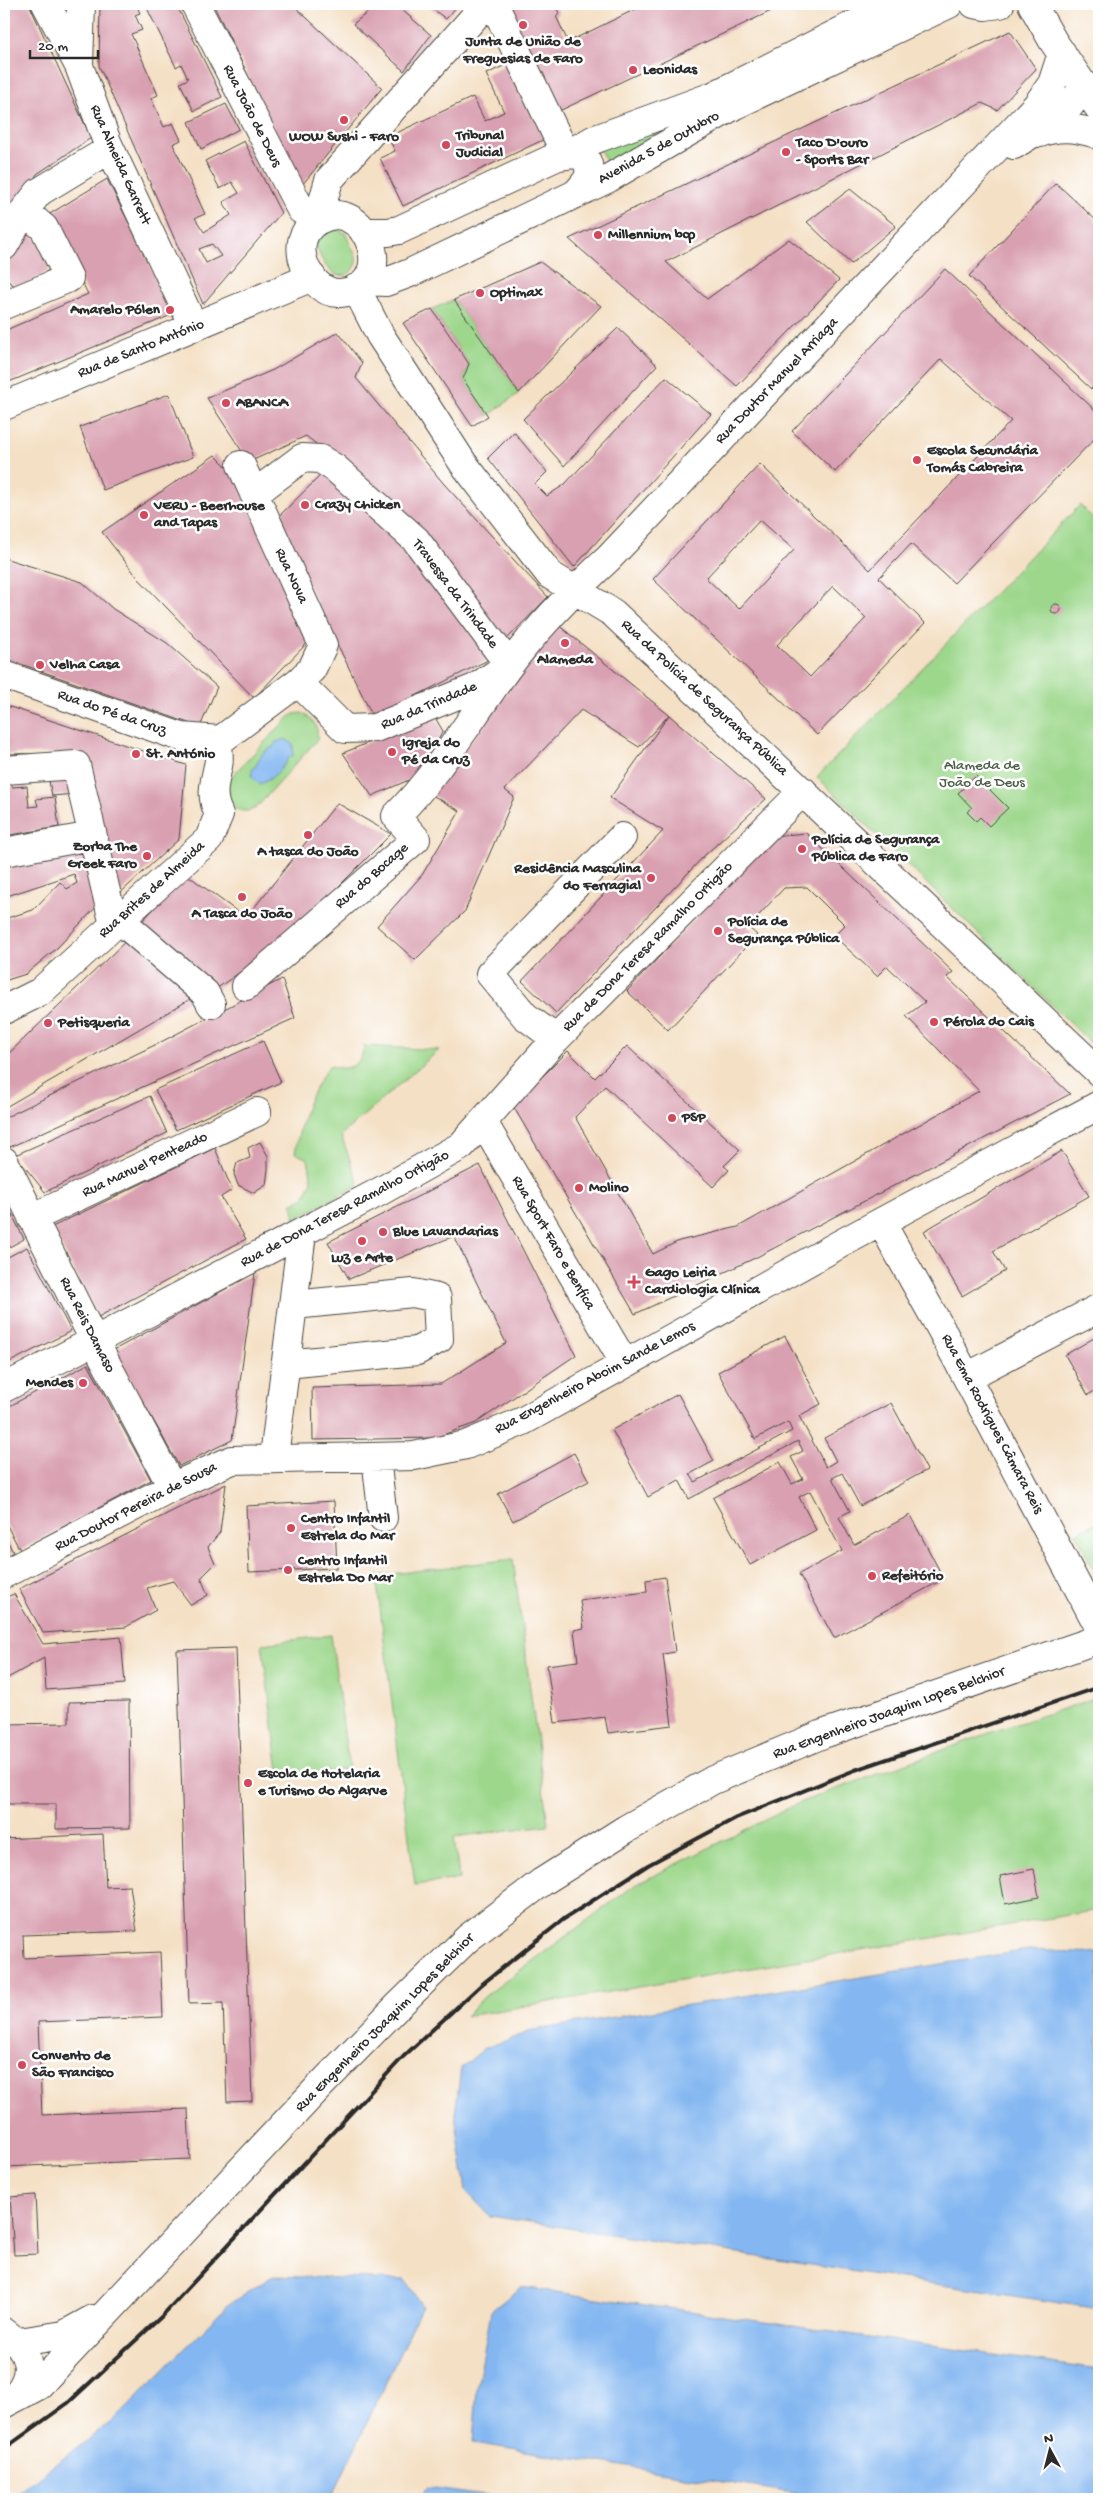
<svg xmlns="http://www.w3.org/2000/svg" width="1103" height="2503" font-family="'Gochi Hand',sans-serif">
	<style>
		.green { fill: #9cd78b; stroke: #64815b }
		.water { fill: #84b7f1; stroke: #58718e }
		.building { fill: #d9a0b1; fill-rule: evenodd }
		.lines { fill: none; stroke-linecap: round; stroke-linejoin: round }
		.minor-casing { stroke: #494642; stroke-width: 30 }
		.major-casing { stroke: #494642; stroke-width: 30 }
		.minor { stroke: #fff; stroke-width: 28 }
		.major { stroke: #fff; stroke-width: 28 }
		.rail { stroke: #2b2b2b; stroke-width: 4 }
		.poi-dot { fill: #d1495b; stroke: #fff; stroke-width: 2 }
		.labels { text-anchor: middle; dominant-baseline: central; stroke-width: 5; stroke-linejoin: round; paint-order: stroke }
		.poi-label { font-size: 15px; font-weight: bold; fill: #2b2b2b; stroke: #fff; text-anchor: start }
		.street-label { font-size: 15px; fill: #2b2b2b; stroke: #fff }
		.park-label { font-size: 15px; fill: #4d5f48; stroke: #fff }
	</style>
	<rect width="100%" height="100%" fill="#fff"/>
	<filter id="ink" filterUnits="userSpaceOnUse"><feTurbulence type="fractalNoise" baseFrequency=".02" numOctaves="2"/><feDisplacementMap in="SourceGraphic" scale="10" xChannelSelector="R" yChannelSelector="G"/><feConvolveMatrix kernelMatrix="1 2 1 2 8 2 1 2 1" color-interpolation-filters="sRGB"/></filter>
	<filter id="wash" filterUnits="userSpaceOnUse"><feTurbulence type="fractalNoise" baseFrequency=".0096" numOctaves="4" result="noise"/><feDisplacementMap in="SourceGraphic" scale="20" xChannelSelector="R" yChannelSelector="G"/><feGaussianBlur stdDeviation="1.12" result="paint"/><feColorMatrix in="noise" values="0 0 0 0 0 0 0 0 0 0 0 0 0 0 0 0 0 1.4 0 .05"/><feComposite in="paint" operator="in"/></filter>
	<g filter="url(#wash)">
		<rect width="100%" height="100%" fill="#f4e0c5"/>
		<path class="green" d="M 713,105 L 610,168 L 599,148 Z
			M 332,228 L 345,233 L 356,256 L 356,266 C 338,290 322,264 316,246 L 320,234 Z
			M 454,300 L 519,393 L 488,416 L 463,379 L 469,364 L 432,309 Z
			M 1080,505 L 1099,524 L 1099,1051 L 817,777 Z
			M 302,713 C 314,719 319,727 317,740 L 256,808 C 246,814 232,811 227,799 C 226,794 226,787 226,782 L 288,718 L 294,714 Z
			M 364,1046 L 439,1050 L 341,1135 L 359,1185 L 295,1219 L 292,1204 L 304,1197 L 312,1181 L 308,1159 L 295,1153 C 302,1116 308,1095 330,1065 C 348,1073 362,1065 364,1046 Z
			M 1099,1521 L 1099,1581 L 1076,1533 Z
			M 513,1559 L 548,1825 L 454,1837 L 459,1879 L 415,1885 L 376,1576 Z
			M 331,1635 L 349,1769 L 280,1778 L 262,1644 Z
			M 1099,1697 L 1099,1910 L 466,2016 L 484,1997 L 635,1885 L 801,1802 L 992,1732 Z"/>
		<path class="water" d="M 285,739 L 293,744 L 293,756 L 289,757 C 284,767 270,782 259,784 L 251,776 L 253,768 L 256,766 C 259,757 264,750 273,747 L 276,742 Z
			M 1028,1950 L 1099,1953 L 1099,2309 L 490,2216 L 466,2191 L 455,2114 L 461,2068 L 485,2048 L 535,2030 Z
			M 273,2276 L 405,2280 L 422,2306 L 331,2499 L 9,2499 L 112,2422 L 229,2304 Z
			M 521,2287 L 1099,2370 L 1099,2499 L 832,2499 L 473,2443 L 477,2389 L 491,2311 Z
			M 427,2487 L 514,2499 L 417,2499 Z"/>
		<g id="blocks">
			<path class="building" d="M 4,4 L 29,4 L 91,138 L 37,174 L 4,225 Z
				M 100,4 L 136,4 L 140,13 L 135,15 L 142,30 L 131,34 L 158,95 L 151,98 L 164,127 L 173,123 L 181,140 L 173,144 L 205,214 L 195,218 L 204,232 L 231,215 L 223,202 L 239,193 L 232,182 L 220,189 L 205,161 L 244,141 L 281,213 L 203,304 L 99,66 ZM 212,244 L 221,256 L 206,263 L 199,249 Z
				M 145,4 L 176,4 L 222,97 L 194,111 L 180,83 L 188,79 L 181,64 L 176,67 Z
				M 213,4 L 292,4 L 382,88 L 302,185 Z
				M 378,4 L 395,4 L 431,35 L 404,71 L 353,24 Z
				M 426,4 L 459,4 L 446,19 Z
				M 512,4 L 554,4 L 559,13 L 556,16 L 568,42 L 646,4 L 786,4 L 557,112 L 511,20 Z
				M 1010,31 L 1036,69 L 997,110 L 982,103 L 666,262 L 707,299 L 789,239 L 839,280 L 737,386 L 569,239 Z
				M 508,64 L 545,139 L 403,206 L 380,158 L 395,151 L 388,137 L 473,97 L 485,121 L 504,112 L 486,74 Z
				M 226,104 L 239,129 L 201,149 L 189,122 Z
				M 107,179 L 174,314 L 4,384 L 4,331 L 88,294 L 48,215 Z
				M 1056,183 L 1099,223 L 1099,380 L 1091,389 L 969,276 Z
				M 850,189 L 896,226 L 851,264 L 807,222 Z
				M 23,225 L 57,264 L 20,290 L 4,278 L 4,255 Z
				M 540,262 L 601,306 L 519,393 L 454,300 Z
				M 945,269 L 1099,414 L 1099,434 L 954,583 L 911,544 L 879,578 L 925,623 L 817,735 L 653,579 L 760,464 L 870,570 L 1011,421 L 941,359 L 835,472 L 792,431 ZM 760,520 L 794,550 L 739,609 L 706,578 ZM 833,586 L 866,618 L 810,677 L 777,645 Z
				M 432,309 L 469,364 L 463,379 L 488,416 L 472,426 L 403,323 Z
				M 618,328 L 657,365 L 564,466 L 523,419 Z
				M 338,332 L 362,363 L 356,378 L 444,484 L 548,597 L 504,642 L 383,496 L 306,436 L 249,462 L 207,398 L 273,370 Z
				M 666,377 L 711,414 L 574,567 L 488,458 L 514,432 L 547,472 L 535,484 L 547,496 L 564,485 Z
				M 169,394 L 193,457 L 103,490 L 80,427 Z
				M 215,455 L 235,475 L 309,641 L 254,698 L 138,578 L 102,532 Z
				M 325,471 L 407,545 L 490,659 L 373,717 L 276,519 Z
				M 4,558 L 82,582 L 113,609 L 167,643 L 217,687 L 200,727 L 4,658 Z
				M1051 609a5 5 0 1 1 10 0a5 5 0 1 1-10 0Z
				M 557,624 L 669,715 L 766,799 L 705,855 L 556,1013 L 522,981 L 663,831 L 610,798 L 669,715 L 639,747 L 581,710 L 505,790 L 514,797 L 465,911 L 415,960 L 377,926 L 422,875 L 460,811 L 432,795 Z
				M 4,705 L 186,765 L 179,839 L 117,896 L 83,753 L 4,754 Z
				M 434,716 L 443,731 L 418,776 L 372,796 L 343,753 Z
				M 72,774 L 75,794 L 52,796 L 48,776 Z
				M 976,776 L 1008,808 L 989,826 L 980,817 L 976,821 L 967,812 L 972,808 L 958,793 Z
				M 11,778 L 12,787 L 27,786 L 29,807 L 38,806 L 36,799 L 55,797 L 59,827 L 4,836 L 4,779 Z
				M 337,803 L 391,834 L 281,944 L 210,993 L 135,929 L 186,874 L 246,918 Z
				M 806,833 L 953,972 L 947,977 L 1070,1094 L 755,1258 L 635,1314 L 513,1106 L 568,1051 L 595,1078 L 627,1046 L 740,1150 L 724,1166 L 729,1170 L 713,1187 L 605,1086 L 575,1117 L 653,1254 L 679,1241 L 738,1227 L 979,1091 L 906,1016 L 925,1002 L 887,966 L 877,976 L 834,936 L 845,925 L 807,887 L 784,888 L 748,927 L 757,935 L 668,1030 L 627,991 L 773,836 Z
				M 91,844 L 103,900 L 57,948 L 26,974 L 4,981 L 4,919 L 33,910 L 60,882 L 67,889 L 77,883 L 74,874 L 4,897 L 4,862 Z
				M 132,935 L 199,994 L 4,1108 L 4,1058 Z
				M 282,979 L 295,1018 L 10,1147 L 4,1134 L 4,1118 L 159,1043 Z
				M 263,1041 L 281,1082 L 176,1130 L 155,1090 Z
				M 150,1096 L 167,1133 L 45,1192 L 15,1155 Z
				M 260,1142 L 268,1156 L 268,1169 L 266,1185 L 254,1193 L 238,1185 L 234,1174 L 237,1163 L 250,1158 L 248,1148 Z
				M 215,1148 L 232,1190 L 221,1197 L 246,1239 L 98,1317 L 52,1227 Z
				M 1062,1151 L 1089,1196 L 993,1251 L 1005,1271 L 962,1296 L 924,1231 Z
				M 480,1165 L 576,1355 L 476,1423 L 434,1438 L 313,1440 L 312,1388 L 441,1384 L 506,1343 L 454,1236 L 349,1279 L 328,1242 Z
				M 4,1198 L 24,1239 L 4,1250 Z
				M 27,1247 L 71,1331 L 4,1365 L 4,1259 Z
				M 255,1273 L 232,1440 L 179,1466 L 114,1350 Z
				M 1099,1335 L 1099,1388 L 1088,1395 L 1065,1355 Z
				M 785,1336 L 821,1404 L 799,1416 L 826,1467 L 836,1461 L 824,1438 L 891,1403 L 927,1470 L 860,1506 L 842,1473 L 832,1478 L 850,1511 L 839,1517 L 854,1545 L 910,1515 L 944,1579 L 834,1638 L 799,1574 L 842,1551 L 810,1491 L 799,1497 L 816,1530 L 750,1565 L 713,1498 L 780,1462 L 792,1484 L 803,1479 L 791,1457 L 803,1451 L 798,1441 L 689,1499 L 679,1480 L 648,1497 L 612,1430 L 678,1394 L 714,1461 L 690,1474 L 695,1482 L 792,1431 L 788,1422 L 755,1439 L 718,1372 Z
				M 88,1364 L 151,1480 L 20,1550 L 4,1520 L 4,1409 Z
				M 574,1453 L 589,1481 L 513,1521 L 498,1494 Z
				M 226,1484 L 220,1532 L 208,1547 L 215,1564 L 201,1578 L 208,1595 L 191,1605 L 173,1581 L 147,1588 L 156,1610 L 126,1627 L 43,1633 L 19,1589 Z
				M 334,1501 L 337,1568 L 249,1572 L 246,1506 Z
				M 4,1534 L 13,1552 L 4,1557 Z
				M 665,1577 L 675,1652 L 663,1654 L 672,1725 L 608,1733 L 605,1717 L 555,1723 L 547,1665 L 578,1661 L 574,1630 L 584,1628 L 580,1600 L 647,1592 L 646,1580 Z
				M 14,1594 L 43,1644 L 121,1637 L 125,1684 L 46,1690 L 44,1658 L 4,1680 L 4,1598 Z
				M 236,1648 L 252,2101 L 227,2102 L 223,2003 L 189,2004 L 177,1650 Z
				M 129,1701 L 130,1828 L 56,1829 L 56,1804 L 4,1804 L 4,1724 L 69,1723 L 69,1702 Z
				M 103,1834 L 106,1887 L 130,1886 L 137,1931 L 23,1935 L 24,1958 L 160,1952 L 163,2017 L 38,2022 L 42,2115 L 188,2109 L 190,2159 L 4,2167 L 4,1839 Z
				M 1034,1869 L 1039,1897 L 1005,1904 L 1000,1876 Z
				M 35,2195 L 38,2254 L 14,2255 L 10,2197 Z"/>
		</g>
	</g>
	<g filter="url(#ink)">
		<use href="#blocks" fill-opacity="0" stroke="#494642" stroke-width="1"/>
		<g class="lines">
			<g class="minor-casing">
				<path id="minor" d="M 46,4 L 79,66 L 107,142 L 194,327
					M 195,4 L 301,210 L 318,219 L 329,180 L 486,4
					M 494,4 L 566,155 L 573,154 L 585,157 C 594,176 588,179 576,194
					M 1032,4 L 1053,41 L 1099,108
					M 79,65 L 81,4
					M 1040,133 C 1059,125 1080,128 1099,135
					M 1014,145 L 1063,114 L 1078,95 L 1084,84
					M 4,246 L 24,211 L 39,192 L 110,149
					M 356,288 L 380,335 L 463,463 L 550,575 L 613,613 L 1099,1072
					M 4,305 L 69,278 L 44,228 L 24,211
					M 4,406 L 312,277
					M 241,465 L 323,645 L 312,669 L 298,682
					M 4,675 L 181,737 L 220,740 L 218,742
					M 4,770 L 76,765 L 114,925
					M 4,852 L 92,836
					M 120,920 L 205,993 L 211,1004
					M 246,986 L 416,839 L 396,816 C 440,772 471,717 508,667 C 537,628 573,591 609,558 L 1037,105 L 1052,84 L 1062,53
					M 4,1010 L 40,992 L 209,839 L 219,814 C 210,797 214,784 218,766 C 220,760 218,750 218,742 L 298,682 L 345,729 L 375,728 L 475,688 L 509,665 L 416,540 L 335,468 L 320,459 L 302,458 L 254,494
					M 556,1039 L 525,1016 L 490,974 L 622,837
					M 483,1122 L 625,1364
					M 4,1161 L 95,1342 L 172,1487
					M 32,1218 L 257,1112
					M 881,1222 L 941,1329 L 1099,1627
					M 286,1364 L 417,1351 L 439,1339 L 437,1298 L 413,1293 L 294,1305
					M 967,1377 L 1099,1308
					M 4,1388 L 379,1192 L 461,1146 L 556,1039 L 803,791
					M 274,1457 L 302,1233
					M 376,1458 L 383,1518
					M 4,1574 L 172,1487 L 232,1460 L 414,1456 L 466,1445 L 523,1421 L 840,1244 L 1099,1105
					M 4,2332 C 31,2351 37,2375 12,2399
					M 19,2342 L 64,2335 L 93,2319
					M 4,2404 L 38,2386 L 318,2088 L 398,2006 L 468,1938 L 542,1882 L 626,1829 L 713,1780 L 823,1734 L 1099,1639"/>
			</g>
			<g class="major-casing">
				<path id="major" d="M 974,4 L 985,6 L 1000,4
					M 335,215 C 376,216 393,289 340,293 C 306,295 276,225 335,215 Z
					M 364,232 L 388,232 L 399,230 L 558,156 L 566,155 L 593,140 L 713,96 L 895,4
					M 367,281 L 386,282 L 410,273 L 609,178 L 735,105 L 949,4"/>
			</g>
			<use href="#minor" class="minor"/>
			<use href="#major" class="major"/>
			<path class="rail" d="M 4,2449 L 68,2403 L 161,2317 L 404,2056 L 481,1985 L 564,1919 L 648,1865 L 736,1818 L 855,1770 L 1099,1687"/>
		</g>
	</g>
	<g class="poi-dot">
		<circle cx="523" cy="25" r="5"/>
		<circle cx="633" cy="70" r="5"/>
		<circle cx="344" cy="120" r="5"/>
		<circle cx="446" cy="145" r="5"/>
		<circle cx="786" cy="152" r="5"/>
		<circle cx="598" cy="235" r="5"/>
		<circle cx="480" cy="293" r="5"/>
		<circle cx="170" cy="310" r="5"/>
		<circle cx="226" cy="403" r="5"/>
		<circle cx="917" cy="460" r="5"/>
		<circle cx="305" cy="505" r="5"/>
		<circle cx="144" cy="515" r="5"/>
		<circle cx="565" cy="643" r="5"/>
		<circle cx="40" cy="665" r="5"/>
		<circle cx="392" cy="752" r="5"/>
		<circle cx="136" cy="754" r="5"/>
		<circle cx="308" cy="835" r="5"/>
		<circle cx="802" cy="849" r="5"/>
		<circle cx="147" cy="856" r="5"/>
		<circle cx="651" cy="878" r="5"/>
		<circle cx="242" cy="897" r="5"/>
		<circle cx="718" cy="931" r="5"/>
		<circle cx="934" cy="1022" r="5"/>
		<circle cx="48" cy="1023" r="5"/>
		<circle cx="672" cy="1118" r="5"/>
		<circle cx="579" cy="1188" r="5"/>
		<circle cx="383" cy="1232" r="5"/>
		<circle cx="362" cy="1241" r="5"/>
		<path d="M631.5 1274.5h5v5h5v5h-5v5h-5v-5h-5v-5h5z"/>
		<circle cx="83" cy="1383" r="5"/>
		<circle cx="291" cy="1528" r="5"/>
		<circle cx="288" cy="1570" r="5"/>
		<circle cx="872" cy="1576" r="5"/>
		<circle cx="248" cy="1783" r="5"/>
		<circle cx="22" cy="2065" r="5"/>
	</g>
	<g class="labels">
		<g class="poi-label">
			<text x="523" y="42" text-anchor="middle">Junta de União de<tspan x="523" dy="17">Freguesias de Faro</tspan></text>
			<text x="643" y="70">Leonidas</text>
			<text x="456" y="136">Tribunal<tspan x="456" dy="17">Judicial</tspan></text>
			<text x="344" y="137" text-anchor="middle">WOW Sushi - Faro</text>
			<text x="796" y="143">Taco D'ouro<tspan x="796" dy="17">- Sports Bar</tspan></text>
			<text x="608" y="235">Millennium bcp</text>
			<text x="490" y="293">Optimax</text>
			<text x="160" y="310" text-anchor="end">Amarelo Pólen</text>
			<text x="236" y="403">ABANCA</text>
			<text x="927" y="451">Escola Secundária<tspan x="927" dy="17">Tomás Cabreira</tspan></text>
			<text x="315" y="505">Crazy Chicken</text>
			<text x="154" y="506">VERU - Beerhouse<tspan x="154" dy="17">and Tapas</tspan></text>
			<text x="565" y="660" text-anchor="middle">Alameda</text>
			<text x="50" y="665">Velha Casa</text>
			<text x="402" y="743">Igreja do<tspan x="402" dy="17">Pé da Cruz</tspan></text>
			<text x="146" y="754">St. António</text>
			<text x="812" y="840">Polícia de Segurança<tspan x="812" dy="17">Pública de Faro</tspan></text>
			<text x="137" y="847" text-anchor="end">Zorba The<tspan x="137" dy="17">Greek Faro</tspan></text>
			<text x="308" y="852" text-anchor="middle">A tasca do João</text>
			<text x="641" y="869" text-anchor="end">Residência Masculina<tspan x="641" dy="17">do Ferragial</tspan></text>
			<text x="242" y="914" text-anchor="middle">A Tasca do João</text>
			<text x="728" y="922">Polícia de<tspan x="728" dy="17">Segurança Pública</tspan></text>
			<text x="944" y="1022">Pérola do Cais</text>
			<text x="58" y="1023">Petisqueria</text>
			<text x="682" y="1118">PSP</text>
			<text x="589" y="1188">Molino</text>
			<text x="393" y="1232">Blue Lavandarias</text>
			<text x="362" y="1258" text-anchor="middle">Luz e Arte</text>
			<text x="645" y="1273">Gago Leiria<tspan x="645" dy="17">Cardiologia Clínica</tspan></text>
			<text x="73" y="1383" text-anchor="end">Mendes</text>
			<text x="301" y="1519">Centro Infantil<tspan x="301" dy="17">Estrela do Mar</tspan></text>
			<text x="298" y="1561">Centro Infantil<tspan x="298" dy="17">Estrela Do Mar</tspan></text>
			<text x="882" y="1576">Refeitório</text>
			<text x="258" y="1774">Escola de Hotelaria<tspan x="258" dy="17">e Turismo do Algarve</tspan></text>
			<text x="32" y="2056">Convento de<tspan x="32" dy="17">São Francisco</tspan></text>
		</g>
		<g class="street-label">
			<text transform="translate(252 116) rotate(63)">Rua João de Deus</text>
			<text transform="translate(659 148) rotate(-29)">Avenida 5 de Outubro</text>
			<text transform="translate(120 165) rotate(66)">Rua Almeida Garrett</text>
			<text transform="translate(141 349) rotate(-22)">Rua de Santo António</text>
			<text transform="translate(777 381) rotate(-46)">Rua Doutor Manuel Arriaga</text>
			<text transform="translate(291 576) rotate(65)">Rua Nova</text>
			<text transform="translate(455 594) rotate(53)">Travessa da Trindade</text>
			<text transform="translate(704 698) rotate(43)">Rua da Polícia de Segurança Pública</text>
			<text transform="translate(429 706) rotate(-23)">Rua da Trindade</text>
			<text transform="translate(112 713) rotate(19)">Rua do Pé da Cruz</text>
			<text transform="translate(372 876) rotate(-41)">Rua do Bocage</text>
			<text transform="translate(152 890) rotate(-42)">Rua Brites de Almeida</text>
			<text transform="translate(648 947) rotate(-45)">Rua de Dona Teresa Ramalho Ortigão</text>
			<text transform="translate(145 1165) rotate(-25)">Rua Manuel Penteado</text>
			<text transform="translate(345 1209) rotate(-28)">Rua de Dona Teresa Ramalho Ortigão</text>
			<text transform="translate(553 1243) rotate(60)">Rua Sport Faro e Benfica</text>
			<text transform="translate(87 1325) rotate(63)">Rua Reis Damaso</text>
			<text transform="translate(595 1378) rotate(-28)">Rua Engenheiro Aboim Sande Lemos</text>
			<text transform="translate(992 1424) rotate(62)">Rua Ema Rodrigues Câmara Reis</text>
			<text transform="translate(136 1507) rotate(-27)">Rua Doutor Pereira de Sousa</text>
			<text transform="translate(889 1713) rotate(-20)">Rua Engenheiro Joaquim Lopes Belchior</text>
			<text transform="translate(385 2023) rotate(-45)">Rua Engenheiro Joaquim Lopes Belchior</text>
		</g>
		<g class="park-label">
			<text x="982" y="766">Alameda de<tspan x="982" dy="17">João de Deus</tspan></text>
		</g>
	</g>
	<rect width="1103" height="2503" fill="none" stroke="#fff" stroke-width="20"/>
	<g transform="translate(1050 2450) rotate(353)" stroke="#ffffff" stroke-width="4" paint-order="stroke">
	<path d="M0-4L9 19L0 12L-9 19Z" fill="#2b2b2b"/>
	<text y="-8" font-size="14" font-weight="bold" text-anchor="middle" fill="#2b2b2b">N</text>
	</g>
	<path d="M30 50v8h68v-8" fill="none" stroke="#2b2b2b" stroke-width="2.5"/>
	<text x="38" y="50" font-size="15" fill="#2b2b2b" stroke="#ffffff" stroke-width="4" paint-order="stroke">20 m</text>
</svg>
